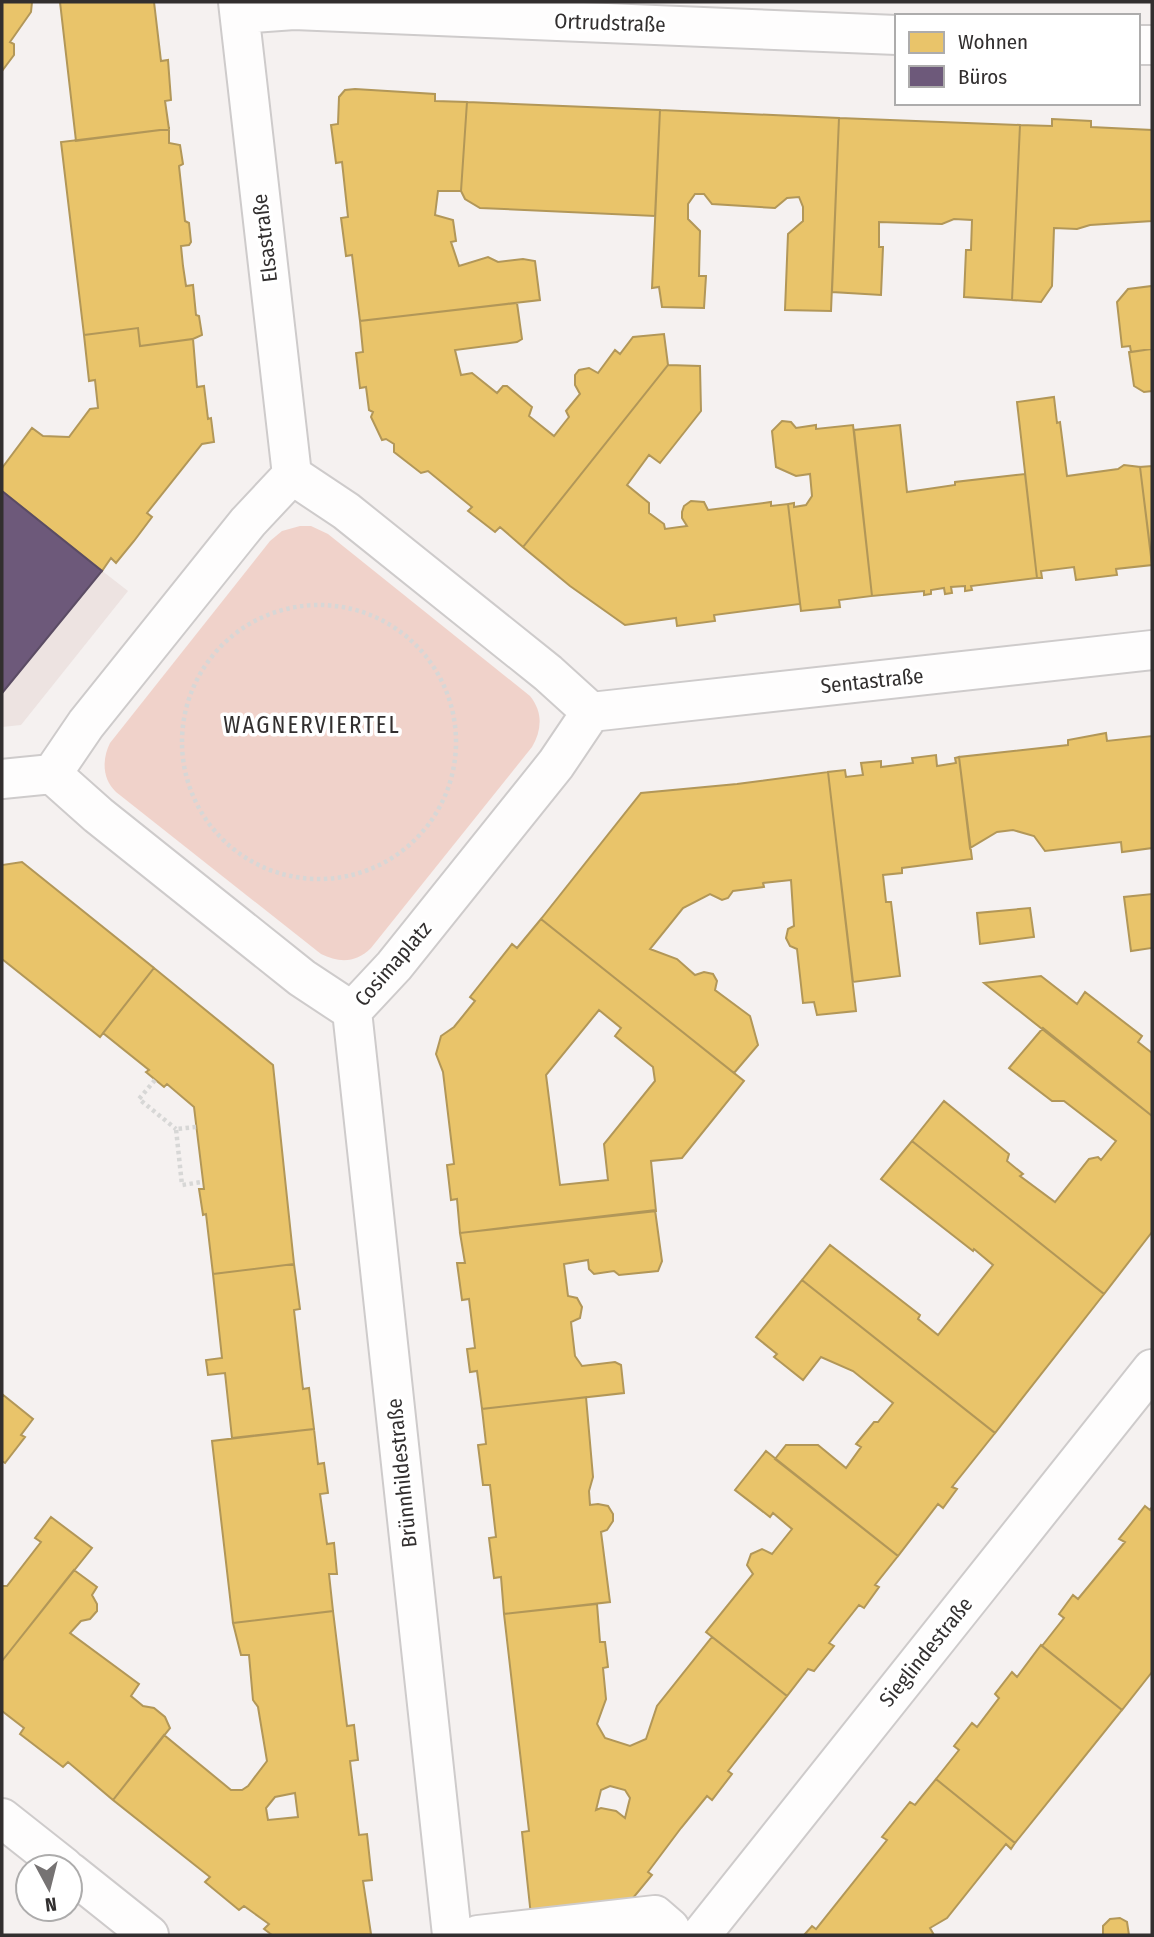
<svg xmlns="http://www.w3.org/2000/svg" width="1154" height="1937" font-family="'Fira Sans Condensed',sans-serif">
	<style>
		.built { fill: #ede3e1 }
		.green { fill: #f0d2ca }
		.homes { fill: #e9c46a; stroke: #b29758; stroke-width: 2; fill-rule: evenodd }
		.offices { fill: #6d597a; stroke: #5b4c64; stroke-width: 2 }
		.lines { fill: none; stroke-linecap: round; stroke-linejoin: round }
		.minor-casing { stroke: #cecbcb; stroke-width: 42 }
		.path { stroke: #d7d7d6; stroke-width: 4.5; stroke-dasharray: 3.5 3.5; stroke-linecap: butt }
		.minor { stroke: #fefdfd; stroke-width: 38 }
		.labels { text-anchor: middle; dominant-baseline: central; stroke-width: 7; stroke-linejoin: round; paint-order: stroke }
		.street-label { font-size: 21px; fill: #322f2f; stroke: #fff }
		.neighbourhood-label { font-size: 23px; letter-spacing: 2px; fill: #322f2f; stroke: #fff }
	</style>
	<rect width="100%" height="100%" fill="#f5f1f0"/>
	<path class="built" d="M 2,493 L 128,591 L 21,725 L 2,727 Z"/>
	<path class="green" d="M 300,526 L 311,526 L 328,534 L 530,696 C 543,712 542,730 532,747 L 371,948 C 356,963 339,963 321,954 L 116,792 C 102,779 102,759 110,743 L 270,541 L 282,531 Z"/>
	<path class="homes" d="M 2,2 L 32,2 L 31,12 L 10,42 L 14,44 L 14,55 L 2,71 Z
		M 60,2 L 154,2 L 161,61 L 168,60 L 171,100 L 165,101 L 169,129 L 76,141 Z
		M 355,89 L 435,94 L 435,101 L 467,102 L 461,191 L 438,191 L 435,215 L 453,220 L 456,241 L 451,242 L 459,266 L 488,257 L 498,262 L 523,259 L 535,261 L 540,300 L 360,321 L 352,255 L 346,256 L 341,218 L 348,217 L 342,162 L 336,163 L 331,125 L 338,124 L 339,97 L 345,90 Z
		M 467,102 L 660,110 L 655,216 L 480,208 L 465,199 L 461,191 Z
		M 660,110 L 839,118 L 831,311 L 785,310 L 788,234 L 803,221 L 803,207 L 799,197 L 787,198 L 775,208 L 712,204 L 704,194 L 695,194 L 688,204 L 688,219 L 700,231 L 699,276 L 706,276 L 704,308 L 662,307 L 659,287 L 652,288 Z
		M 839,118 L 1020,125 L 1012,300 L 964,297 L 966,250 L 971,250 L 972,220 L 954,219 L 942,224 L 879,222 L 879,247 L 883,247 L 881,295 L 832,292 Z
		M 1052,119 L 1091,121 L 1091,127 L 1152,130 L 1152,221 L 1090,225 L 1077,229 L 1054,228 L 1052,286 L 1041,302 L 1012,300 L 1020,125 L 1052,126 Z
		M 169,129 L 169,143 L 180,145 L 183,164 L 179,166 L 185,221 L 189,223 L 191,242 L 189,245 L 181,246 L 183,266 L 186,286 L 193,285 L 196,315 L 199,316 L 202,335 L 193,339 L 140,346 L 138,328 L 84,335 L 61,142 Z
		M 1152,286 L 1152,349 L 1131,352 L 1130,346 L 1122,347 L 1117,302 L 1128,289 Z
		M 517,303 L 522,339 L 517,342 L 455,350 L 461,375 L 472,373 L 497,393 L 503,386 L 507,386 L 532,407 L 529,416 L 554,436 L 569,417 L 566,411 L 580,394 L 575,385 L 575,375 L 579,370 L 589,368 L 598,373 L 615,350 L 620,354 L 633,337 L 664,334 L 668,365 L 523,547 L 500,527 L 495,532 L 468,511 L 472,507 L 428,471 L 421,473 L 394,452 L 394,444 L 386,439 L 382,440 L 371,417 L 373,412 L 369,410 L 366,387 L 360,388 L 356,353 L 363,352 L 360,321 Z
		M 138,328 L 140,346 L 193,339 L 197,387 L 204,386 L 208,419 L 211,418 L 214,442 L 202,444 L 147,513 L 152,517 L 134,541 L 116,563 L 111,558 L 102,571 L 2,491 L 2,468 L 32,428 L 43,436 L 69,437 L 90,409 L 98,408 L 95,380 L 89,381 L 84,335 Z
		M 1152,349 L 1152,391 L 1144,392 L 1134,386 L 1129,352 Z
		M 668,365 L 700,366 L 701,411 L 660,463 L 649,455 L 627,485 L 649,503 L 649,513 L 664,524 L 665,529 L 687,526 L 682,518 L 682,512 L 684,506 L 691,501 L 704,502 L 708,510 L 771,502 L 771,506 L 788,504 L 800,604 L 714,615 L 715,621 L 677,626 L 676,618 L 625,625 L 570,586 L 523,547 Z
		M 1054,397 L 1057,423 L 1060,422 L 1067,476 L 1118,469 L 1124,465 L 1140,467 L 1152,565 L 1116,569 L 1117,575 L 1076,580 L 1074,567 L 1041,571 L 1042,578 L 1037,578 L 1017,402 Z
		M 782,421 L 791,422 L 796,428 L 816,425 L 816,429 L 853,425 L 872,596 L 839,600 L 840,607 L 801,611 L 788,504 L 794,503 L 794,507 L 806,505 L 812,496 L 810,474 L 796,476 L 776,467 L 772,431 Z
		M 900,425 L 907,492 L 955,485 L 955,482 L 1025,474 L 1037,578 L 971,586 L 972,590 L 965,591 L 965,586 L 951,587 L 952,593 L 945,594 L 944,588 L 931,590 L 931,594 L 924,595 L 924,591 L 872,596 L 854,430 Z
		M 1152,466 L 1152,563 L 1140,467 Z
		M 1106,733 L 1107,741 L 1152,736 L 1152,848 L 1122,852 L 1121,842 L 1045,851 L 1034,836 L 1013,830 L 997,832 L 970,848 L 959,757 L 1068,745 L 1068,740 Z
		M 936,755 L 937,766 L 956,763 L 955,758 L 959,757 L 972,859 L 902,868 L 902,873 L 883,875 L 886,902 L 891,902 L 900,976 L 853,982 L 828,772 L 845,770 L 846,777 L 863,775 L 861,763 L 881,761 L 881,767 L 913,763 L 912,758 Z
		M 828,772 L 856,1011 L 817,1015 L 814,1002 L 803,1003 L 797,949 L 790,946 L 786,938 L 788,929 L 794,926 L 791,880 L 763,883 L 764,887 L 733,891 L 728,898 L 722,900 L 710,894 L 683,908 L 650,949 L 677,959 L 695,975 L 704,972 L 713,974 L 717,981 L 715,990 L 750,1016 L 758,1045 L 734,1073 L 541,919 L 641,793 L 737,784 Z
		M 22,862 L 154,968 L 100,1037 L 2,959 L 2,865 Z
		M 1152,894 L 1152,948 L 1131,951 L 1124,897 Z
		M 1030,908 L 1034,937 L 980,944 L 977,913 Z
		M 541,919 L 744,1081 L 682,1158 L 651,1161 L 656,1211 L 460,1233 L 457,1199 L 451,1200 L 447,1165 L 454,1164 L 443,1072 L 436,1054 L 441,1036 L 454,1027 L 475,1001 L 470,997 L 512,944 L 517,948 ZM 599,1010 L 621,1028 L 615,1036 L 653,1067 L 655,1081 L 604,1144 L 608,1180 L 560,1185 L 546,1075 Z
		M 154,968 L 273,1065 L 294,1264 L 213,1274 L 206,1214 L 203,1215 L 199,1189 L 204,1189 L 194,1107 L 167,1084 L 164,1087 L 146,1072 L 149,1070 L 103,1033 Z
		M 1041,976 L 1077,1004 L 1085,992 L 1142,1036 L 1138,1042 L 1152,1053 L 1152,1116 L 984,983 Z
		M 1043,1028 L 1152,1116 L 1152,1232 L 1104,1294 L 912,1141 L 944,1101 L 1009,1154 L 1007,1161 L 1023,1174 L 1020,1176 L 1055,1202 L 1089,1159 L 1098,1157 L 1101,1160 L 1116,1141 L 1064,1101 L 1052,1101 L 1009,1068 Z
		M 912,1141 L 1104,1294 L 995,1433 L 802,1280 L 830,1245 L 920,1315 L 918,1319 L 938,1335 L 993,1265 L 974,1249 L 973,1251 L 881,1179 Z
		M 655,1210 L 662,1261 L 658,1271 L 619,1275 L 614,1271 L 594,1274 L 589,1269 L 588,1260 L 564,1264 L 568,1296 L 577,1298 L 582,1307 L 580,1318 L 571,1322 L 575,1356 L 582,1366 L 615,1362 L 621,1365 L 624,1393 L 482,1409 L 477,1371 L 470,1372 L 467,1349 L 475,1348 L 469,1299 L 462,1300 L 457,1263 L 465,1263 L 460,1233 Z
		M 294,1264 L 300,1309 L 294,1310 L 303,1389 L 309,1388 L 314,1429 L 232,1438 L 225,1373 L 208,1375 L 206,1360 L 222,1358 L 213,1274 Z
		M 802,1280 L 995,1433 L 952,1487 L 957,1489 L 943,1508 L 938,1504 L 898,1556 L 775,1459 L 786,1445 L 818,1445 L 846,1468 L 861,1447 L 856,1444 L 874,1422 L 878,1422 L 893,1403 L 853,1371 L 821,1357 L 803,1380 L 774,1357 L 777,1354 L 756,1337 Z
		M 2,1394 L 33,1419 L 21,1435 L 25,1437 L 5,1463 L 2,1461 Z
		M 586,1397 L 593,1477 L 589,1491 L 590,1505 L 598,1504 L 608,1506 L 613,1514 L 613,1521 L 607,1530 L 601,1532 L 610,1602 L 504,1614 L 501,1577 L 494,1578 L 489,1538 L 496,1537 L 490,1485 L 483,1485 L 478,1445 L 486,1444 L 482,1409 Z
		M 314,1429 L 318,1464 L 324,1463 L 328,1493 L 320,1494 L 327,1544 L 334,1543 L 337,1574 L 329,1574 L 333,1611 L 233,1623 L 212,1441 Z
		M 766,1451 L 898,1556 L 875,1585 L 879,1587 L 864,1608 L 859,1605 L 829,1643 L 834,1646 L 814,1671 L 808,1669 L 787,1696 L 706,1632 L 753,1574 L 747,1565 L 751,1554 L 762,1549 L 772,1554 L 792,1529 L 773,1513 L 770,1517 L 735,1490 Z
		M 1145,1506 L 1150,1510 L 1152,1507 L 1152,1672 L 1122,1710 L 1042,1646 L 1064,1618 L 1059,1614 L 1073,1595 L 1078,1599 L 1125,1542 L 1119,1539 Z
		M 51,1517 L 92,1548 L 2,1661 L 2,1586 L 7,1586 L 41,1542 L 35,1538 Z
		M 74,1570 L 97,1587 L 92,1595 L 97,1604 L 97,1611 L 90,1619 L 81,1621 L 70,1633 L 139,1684 L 131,1696 L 143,1706 L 154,1708 L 165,1717 L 170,1728 L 113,1800 L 68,1762 L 63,1767 L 20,1734 L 24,1728 L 2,1711 L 2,1661 Z
		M 597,1604 L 600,1642 L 605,1642 L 608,1667 L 603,1668 L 606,1699 L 597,1724 L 605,1738 L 630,1746 L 646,1739 L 657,1706 L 712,1637 L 787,1696 L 728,1771 L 732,1774 L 712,1800 L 707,1796 L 681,1828 L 648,1872 L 652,1875 L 619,1915 L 532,1925 L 522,1832 L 529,1831 L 504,1614 ZM 610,1786 L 625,1790 L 630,1798 L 625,1818 L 616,1811 L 601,1808 L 596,1810 L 601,1790 Z
		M 333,1611 L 347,1726 L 354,1725 L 358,1760 L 350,1761 L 359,1835 L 367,1834 L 372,1880 L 363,1881 L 371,1934 L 272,1935 L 264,1929 L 269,1924 L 244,1906 L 239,1910 L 205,1882 L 210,1877 L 113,1800 L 164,1735 L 231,1790 L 242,1790 L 248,1786 L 267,1761 L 258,1707 L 253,1700 L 249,1655 L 241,1655 L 233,1623 ZM 295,1793 L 298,1817 L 268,1820 L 266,1808 L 275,1797 Z
		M 1041,1645 L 1122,1710 L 1015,1843 L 936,1779 L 959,1750 L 954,1746 L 972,1723 L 977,1727 L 999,1698 L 995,1694 L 1012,1672 L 1017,1677 Z
		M 936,1779 L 1015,1843 L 1011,1849 L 1006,1844 L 947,1918 L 930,1928 L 934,1935 L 804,1935 L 812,1926 L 816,1929 L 887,1840 L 882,1837 L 910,1802 L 915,1805 Z
		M 1120,1918 L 1127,1922 L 1129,1935 L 1103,1935 L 1103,1926 L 1110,1919 Z"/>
	<path class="offices" d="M 2,491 L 102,571 L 3,692 L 2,691 Z"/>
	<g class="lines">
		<g class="minor-casing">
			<path id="minor" d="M 238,2 L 292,475
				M 240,14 L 294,10 L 897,35
				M 1138,45 L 1152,45
				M 292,475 L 346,511 L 548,673 L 591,712 L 556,764 L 394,966 L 352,1011 L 302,978 L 98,815 L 52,774 L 86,724 L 248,522 Z
				M 591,712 L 1152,650
				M 2,779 L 52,774
				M 352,1011 L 452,1935
				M 2,1818 L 64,1867
				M 70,1872 L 149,1935
				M 478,1935 L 655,1915 L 670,1928 L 664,1935
				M 701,1935 L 1152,1369"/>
		</g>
		<path class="path" d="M182 742a137 137 0 1 1 274 0a137 137 0 1 1-274 0Z
			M 155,1080 L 139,1099 L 176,1129
			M 196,1127 L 176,1129 L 182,1185 L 202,1182"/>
		<use href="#minor" class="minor"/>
	</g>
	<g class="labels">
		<g class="street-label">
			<text transform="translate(610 23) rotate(2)">Ortrudstraße</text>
			<text transform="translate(265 238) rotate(-97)">Elsastraße</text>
			<text transform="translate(872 681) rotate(-6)">Sentastraße</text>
			<text transform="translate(393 964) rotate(-49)">Cosimaplatz</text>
			<text transform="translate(402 1473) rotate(-96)">Brünnhildestraße</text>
			<text transform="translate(926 1652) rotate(-51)">Sieglindestraße</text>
		</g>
		<g class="neighbourhood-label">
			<text x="312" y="725">WAGNERVIERTEL</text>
		</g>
	</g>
	<rect width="1154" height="1937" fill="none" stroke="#322f2f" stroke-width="7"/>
	<rect x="895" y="14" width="245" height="91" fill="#ffffff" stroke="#adacac" stroke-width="2"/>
	<rect x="909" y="32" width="35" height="21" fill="#e9c46a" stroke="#adacac" stroke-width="2"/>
	<text x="958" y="49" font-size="21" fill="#322f2f">Wohnen</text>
	<rect x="909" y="66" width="35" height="21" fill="#6d597a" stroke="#adacac" stroke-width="2"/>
	<text x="958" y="84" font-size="21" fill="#322f2f">Büros</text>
	<g transform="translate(49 1888) rotate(173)"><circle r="33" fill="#ffffff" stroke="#adacac" stroke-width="2"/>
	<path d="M0-5L12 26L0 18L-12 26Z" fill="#767373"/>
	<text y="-10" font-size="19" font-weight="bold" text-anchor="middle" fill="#322f2f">N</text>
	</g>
</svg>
